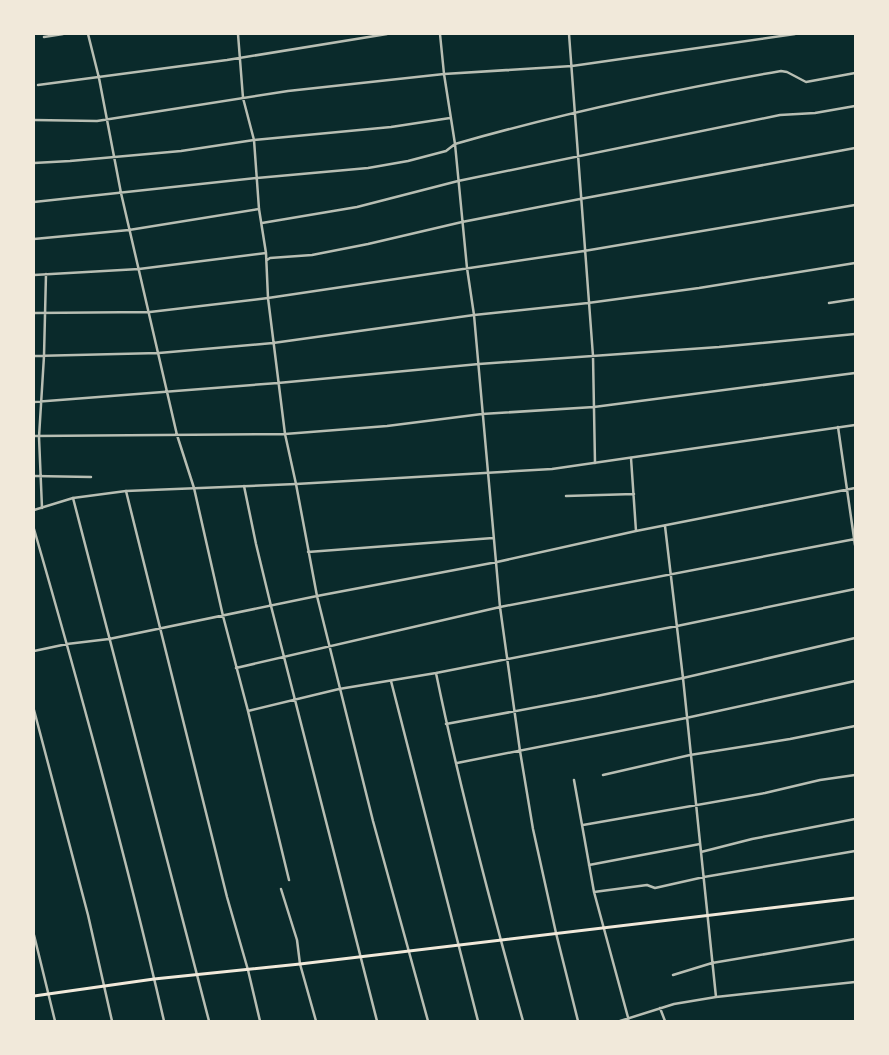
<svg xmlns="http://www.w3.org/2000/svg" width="889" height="1055" font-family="'Noto Serif',serif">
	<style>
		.water { fill: #0a2a2b }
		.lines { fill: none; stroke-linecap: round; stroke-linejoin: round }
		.minor { stroke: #b8beb3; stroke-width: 2.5 }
		.tertiary { stroke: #b8beb3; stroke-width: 2.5 }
		.secondary { stroke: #f1e9da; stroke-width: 3 }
	</style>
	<rect width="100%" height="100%" fill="#0f3d3e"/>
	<path class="water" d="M 34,34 L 855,34 L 855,1021 L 34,1021 Z"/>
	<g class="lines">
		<path class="minor" d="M 88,34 L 99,78 L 121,193 L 177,435 L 194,488 L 223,616 L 248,711 L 289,880
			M 238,34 L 243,98 L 254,140 L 259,209 L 266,253 L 268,298 L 285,434 L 296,484 L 317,596 L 373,821 L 428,1021
			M 440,34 L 444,74 L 455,144 L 467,268 L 474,315 L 500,607 L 520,751 L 533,829 L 556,933 L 578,1021
			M 569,34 L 593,356 L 595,463
			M 44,37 L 63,34
			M 38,85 L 227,60 L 387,34
			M 34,120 L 97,121 L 288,91 L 444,74 L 572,66 L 795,34
			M 34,163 L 70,161 L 181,151 L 254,140 L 391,127 L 450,118
			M 34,202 L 257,178 L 368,168 L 408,161 L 446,151 L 455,144 C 563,113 671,90 781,71 L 787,72 L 806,82 L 855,73
			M 262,223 L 357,207 L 458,181 L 780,115 L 815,113 L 855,106
			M 34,239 L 129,230 L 259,209
			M 267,260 L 270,258 L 312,255 L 368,244 L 462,222 L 580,199 L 855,148
			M 34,275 L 139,269 L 266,253
			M 829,303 L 855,299
			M 34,313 L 150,312 L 268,298 L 584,251 L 855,205
			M 34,356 L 159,353 L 273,343 L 474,315 L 588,303 L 699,288 L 855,263
			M 34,402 L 278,383 L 479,364 L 719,347 L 855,334
			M 838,427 L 855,545
			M 34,436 L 285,434 L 387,426 L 482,414 L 594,407 L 855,373
			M 631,458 L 636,531
			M 34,476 L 91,477
			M 244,486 L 256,544 L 271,606 L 377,1021
			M 126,491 L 227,897 L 248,970 L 260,1021
			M 566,496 L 634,494
			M 73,498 L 209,1021
			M 42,508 L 39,437 L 44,356 L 46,274
			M 665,526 L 683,678 L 716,997
			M 34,529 C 81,692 126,856 164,1021
			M 308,552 L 493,538
			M 34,651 L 67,644 L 109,639 L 317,596 L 497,562 L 636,531 L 855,488
			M 236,668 L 500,607 L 855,539
			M 436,673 C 460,790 491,906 523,1021
			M 391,681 L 478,1021
			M 34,710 L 88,915 L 112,1021
			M 248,711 L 339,689 L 436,673 L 677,626 L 855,589
			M 446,724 L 597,696 L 683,678 L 855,638
			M 457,763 L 686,718 L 855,681
			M 603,775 L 690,755 L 790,739 L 855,726
			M 574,780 L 594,892 L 629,1021
			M 583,825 L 765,793 L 820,780 L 855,775
			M 701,852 L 752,839 L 855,819
			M 589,865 L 700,844
			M 281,889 L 297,940 L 300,964 L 316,1021
			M 594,892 L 647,885 L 655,888 L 704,877 L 855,851
			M 34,935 L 55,1021
			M 673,975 L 712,963 L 855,939
			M 660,1008 L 665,1021
			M 620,1021 L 674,1004 L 716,997 L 855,982"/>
		<path class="tertiary" d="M 34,510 L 73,498 L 126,491 L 296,484 L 552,469 L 855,425"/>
		<path class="secondary" d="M 34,996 L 154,979 L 300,964 L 855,898"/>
	</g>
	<rect width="889" height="1055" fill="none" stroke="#f1e9da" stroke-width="70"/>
</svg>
